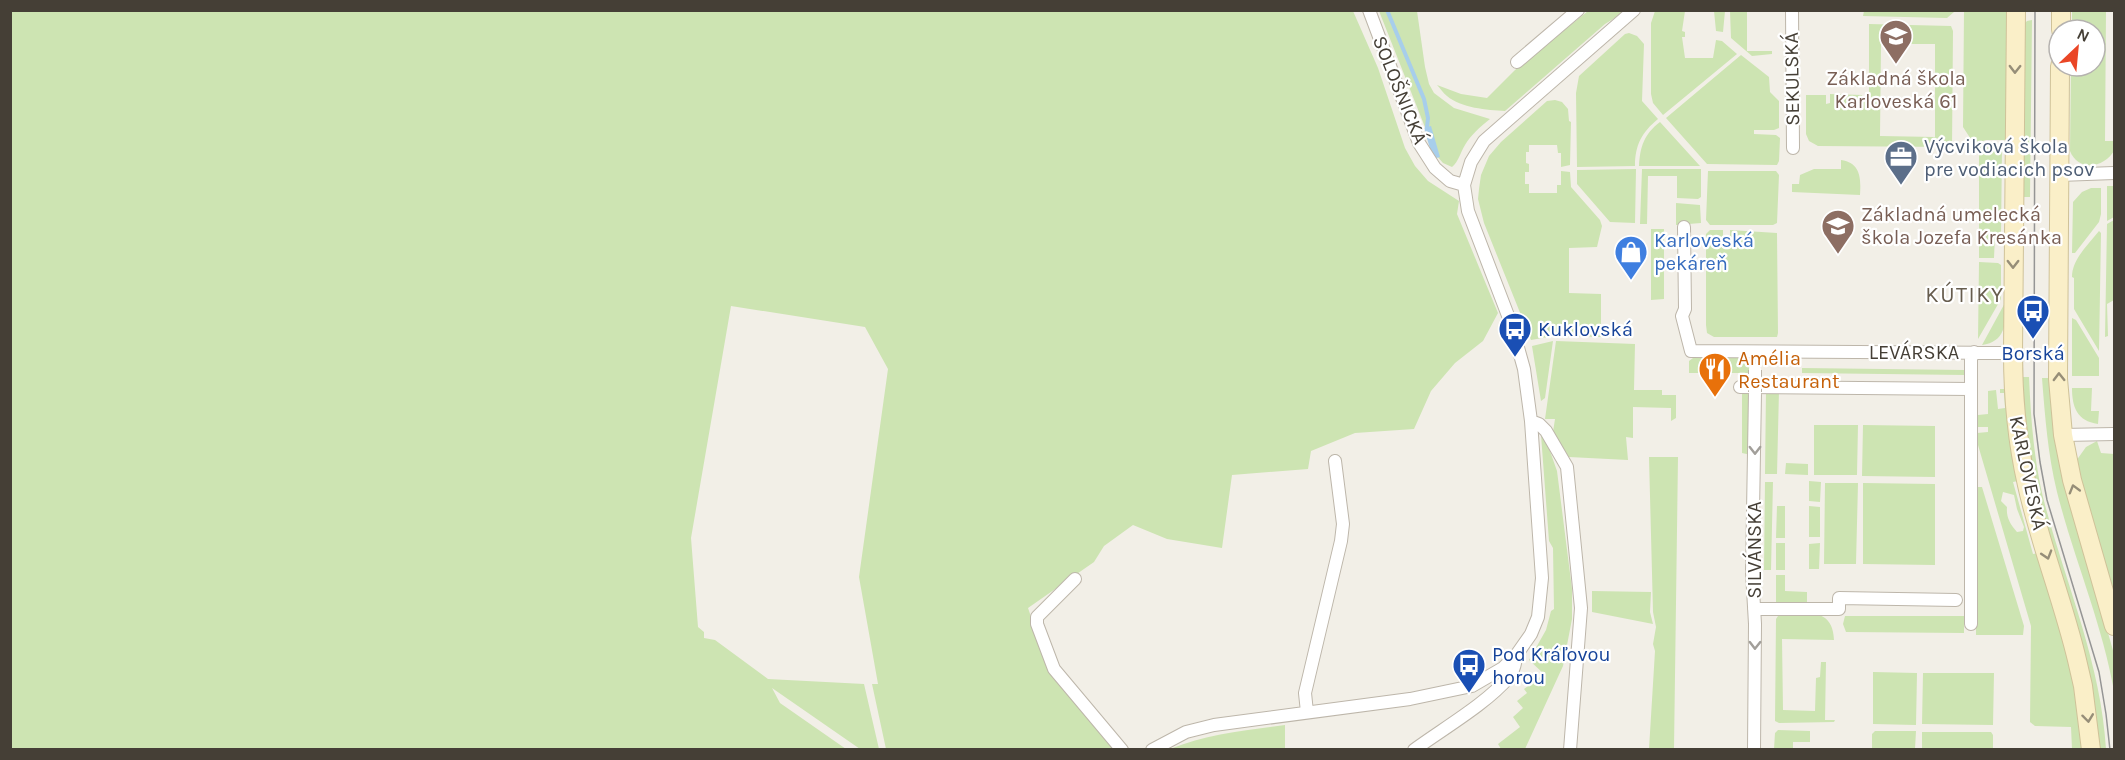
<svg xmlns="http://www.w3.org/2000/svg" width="2125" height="760" font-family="Karla,sans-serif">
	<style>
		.green { fill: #cde4b2; fill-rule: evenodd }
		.water { fill: #a7ceeb }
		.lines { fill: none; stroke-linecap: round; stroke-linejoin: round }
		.stream { stroke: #a7ceeb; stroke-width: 4 }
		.minor-casing { stroke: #bdb6aa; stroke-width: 14 }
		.secondary-casing { stroke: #cfc299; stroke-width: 20 }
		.minor { stroke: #fff; stroke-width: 12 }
		.secondary { stroke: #faefc8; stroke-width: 18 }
		.tram { stroke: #959595; stroke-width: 1.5 }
		.minor-bridge-casing { stroke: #bdb6aa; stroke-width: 14; stroke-linecap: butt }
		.minor-bridge { stroke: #fff; stroke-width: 12 }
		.oneway { stroke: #968e78 }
		.oneway2 { stroke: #a29f9a }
		.labels { text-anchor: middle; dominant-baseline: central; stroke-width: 4.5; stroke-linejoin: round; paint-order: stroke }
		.education-label { font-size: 20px; fill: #785e54; stroke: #fff }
		.street-label { font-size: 20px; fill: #453f36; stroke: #fff }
		.service-label { font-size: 20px; fill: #4e5e75; stroke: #fff; text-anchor: start }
		.shop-label { font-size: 20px; fill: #366cbe; stroke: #fff; text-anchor: start }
		.transit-label { font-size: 20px; fill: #164399; stroke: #fff; text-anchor: start }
		.food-label { font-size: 20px; fill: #c56008; stroke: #fff; text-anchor: start }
		.quarter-label { font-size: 22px; letter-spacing: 1.5px; fill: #675d4e; stroke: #fff }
	</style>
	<rect width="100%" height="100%" fill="#f2efe7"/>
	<path class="green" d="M 10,11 L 1353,11 L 1378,68 L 1405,148 L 1415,166 L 1428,181 L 1459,201 L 1457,214 L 1498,313 L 1483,341 L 1455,363 L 1431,391 L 1414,429 L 1355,433 L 1311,451 L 1308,469 L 1232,475 L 1222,548 L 1167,539 L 1133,525 L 1104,546 L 1094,562 L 1028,608 L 1050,672 L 1116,749 L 886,749 L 872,684 L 878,684 L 859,577 L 888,369 L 865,327 L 731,306 L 691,538 L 698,627 L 704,632 L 704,638 L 715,640 L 768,679 L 864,684 L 879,749 L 860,749 L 772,688 L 780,703 L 846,749 L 11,749 Z
		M 1379,11 L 1417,11 L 1425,67 L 1429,84 L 1434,93 L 1454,108 L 1490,119 C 1480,127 1471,135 1465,145 C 1460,153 1459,161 1452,167 L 1443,163 L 1436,155 Z
		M 1588,11 L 1626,11 L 1605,24 L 1505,111 C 1487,110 1461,108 1447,96 C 1443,93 1440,88 1437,85 L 1461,94 L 1487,98 L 1515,70 Z
		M 1725,11 L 1723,32 L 1716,31 L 1714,11 L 1685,11 L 1682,31 L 1685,32 L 1685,37 L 1682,37 L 1685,58 L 1713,58 L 1716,40 L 1722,41 L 1737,54 L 1663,115 L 1653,103 L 1651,94 L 1651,23 L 1655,11 Z
		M 1730,11 L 1747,11 L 1747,51 L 1772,51 L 1772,54 L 1752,56 L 1731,38 Z
		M 1864,11 L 1954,10 L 1954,12 L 1947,18 L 1863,16 Z
		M 1964,11 L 2008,11 L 2008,140 L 1986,140 L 1974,144 L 1963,127 Z
		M 2072,11 L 2106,11 L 2105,141 L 2114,141 L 2114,151 C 2112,154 2108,159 2104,161 C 2091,169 2076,166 2070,151 L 2071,66 L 2095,66 L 2095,30 L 2072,30 Z
		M 2032,20 L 2030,197 L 2021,197 L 2023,25 L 2027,21 Z
		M 1869,24 L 1951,26 L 1953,31 L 1952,147 L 1818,146 L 1809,141 L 1806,134 L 1806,95 L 1826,95 L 1826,104 L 1830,103 L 1830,94 L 1862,95 L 1862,101 L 1869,101 ZM 1881,44 L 1935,44 L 1935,137 L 1880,136 Z
		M 1629,33 L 1637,36 L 1644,44 L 1642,101 L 1658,119 C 1642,132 1635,145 1635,166 L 1577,167 L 1576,93 L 1579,76 L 1625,34 Z
		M 1741,55 L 1769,77 L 1770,92 L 1779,101 L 1779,128 L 1774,130 L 1754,130 L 1754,134 L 1776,135 L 1780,138 L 1779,161 L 1777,165 L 1707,164 L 1666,118 Z
		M 1555,100 L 1562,102 L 1568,109 L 1569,121 L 1571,122 L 1570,165 L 1561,167 L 1561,153 L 1558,153 L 1557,145 L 1529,145 L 1529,152 L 1526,152 L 1526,163 L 1529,164 L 1529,172 L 1525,172 L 1525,184 L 1529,184 L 1529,193 L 1557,193 L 1557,185 L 1561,185 L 1561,171 L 1570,172 L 1571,187 L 1600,220 L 1602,226 L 1597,247 L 1569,248 L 1569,293 L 1601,294 L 1601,337 L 1554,336 L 1531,340 L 1484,223 L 1478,199 L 1479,189 L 1481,175 L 1489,156 L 1501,142 L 1547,101 Z
		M 1660,122 L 1700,166 L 1639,166 C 1640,147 1644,134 1660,122 Z
		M 1987,144 L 2000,144 L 2002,148 L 2001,236 L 1995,236 L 1994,258 L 1979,258 L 1979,155 L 1976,147 Z
		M 1841,160 C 1861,163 1861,179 1860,195 L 1792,192 L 1792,184 L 1799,184 L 1800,175 L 1814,169 L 1841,169 Z
		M 1636,169 L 1635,223 L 1610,222 L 1577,184 L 1577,170 Z
		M 1642,169 L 1701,169 L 1701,197 L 1698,199 L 1677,198 L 1677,176 L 1648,176 L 1647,224 L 1640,224 Z
		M 1708,171 L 1776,171 L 1779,175 L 1777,223 L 1773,225 L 1710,225 L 1706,220 Z
		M 2107,186 L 2114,186 L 2114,217 L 2107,221 Z
		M 2091,188 L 2101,188 L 2101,214 L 2099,222 L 2075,253 L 2072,253 L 2073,202 L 2082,192 Z
		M 1676,203 L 1700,205 L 1701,223 L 1676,225 Z
		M 2114,220 L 2114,300 L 2107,304 L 2108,336 L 2105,337 L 2107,224 Z
		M 1651,229 L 1664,229 L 1664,299 L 1651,300 Z
		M 1710,230 L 1723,230 L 1723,241 L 1730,240 L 1730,230 L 1777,233 L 1778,333 L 1777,337 L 1714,337 L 1707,333 L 1706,325 L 1706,234 Z
		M 2099,231 L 2101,233 L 2099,351 L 2074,309 L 2074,278 L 2072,277 C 2072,259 2088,245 2099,231 Z
		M 1979,262 L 1998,263 L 2001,265 L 2001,299 L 1978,339 Z
		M 2006,301 C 2006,320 2007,342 1982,345 Z
		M 2072,318 L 2076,320 L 2099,358 L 2099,376 L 2072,376 Z
		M 1553,341 L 1545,398 L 1541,401 L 1532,346 Z
		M 1556,341 L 1635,344 L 1634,390 L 1662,390 L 1662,395 L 1676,395 L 1676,418 L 1671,421 L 1671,408 L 1633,407 L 1633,438 L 1626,437 L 1628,460 L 1569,457 L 1553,432 L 1555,419 L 1545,419 Z
		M 1693,358 L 1742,358 L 1748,362 L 1750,373 L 1689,373 L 1689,361 Z
		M 1802,368 L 1965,370 L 1965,375 L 1802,373 Z
		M 2020,377 L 2029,377 C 2031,421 2034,463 2045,505 C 2067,587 2101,664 2106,749 L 2099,749 L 2054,558 L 2027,456 Z
		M 2042,378 L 2050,378 L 2065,482 L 2114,654 L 2114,691 C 2102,623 2074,559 2057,492 C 2048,455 2045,417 2042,378 Z
		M 2072,388 L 2092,388 L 2091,411 L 2099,411 L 2098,424 C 2077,421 2072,407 2072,388 Z
		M 2000,389 L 2006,389 L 2018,481 L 2013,482 L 2033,554 L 2039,553 L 2071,657 L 2083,749 L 2072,749 L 2071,727 L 2035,726 L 2030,722 L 2031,626 L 1978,445 L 1977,433 L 1988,432 L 1988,427 L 1978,427 L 1978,415 L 1988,414 L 1988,391 L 1996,390 L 1998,409 L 2005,408 L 2004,393 L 2000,393 ZM 2003,492 L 2014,495 L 2017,509 L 2024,527 L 2023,531 L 2017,532 C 2010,524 2006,517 2007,507 L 2001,501 Z
		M 1751,390 L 1751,455 L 1742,453 L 1742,391 Z
		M 1766,390 L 1779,390 L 1777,474 L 1765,474 Z
		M 1814,425 L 1858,425 L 1857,475 L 1814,475 Z
		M 1863,425 L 1935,426 L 1935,477 L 1862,476 Z
		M 1541,435 L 1550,451 L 1557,471 L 1572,589 L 1572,619 L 1563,666 L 1525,749 L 1501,749 L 1498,744 L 1520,727 L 1513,717 L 1523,708 L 1517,701 L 1527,693 L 1524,689 L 1544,674 L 1529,660 L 1546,630 L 1551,611 L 1554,609 L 1553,548 L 1549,541 Z
		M 2097,441 L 2101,453 L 2114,454 L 2114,596 L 2088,511 L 2076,461 L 2086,447 Z
		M 1649,457 L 1678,457 L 1674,749 L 1649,749 L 1655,651 L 1653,644 L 1656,627 L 1653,612 Z
		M 1786,463 L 1808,464 L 1808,475 L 1785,474 Z
		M 1809,481 L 1821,482 L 1820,502 L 1809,501 Z
		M 1765,482 L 1773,482 L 1771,570 L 1764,570 Z
		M 1825,483 L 1858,483 L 1856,564 L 1824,564 Z
		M 1863,483 L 1935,484 L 1935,565 L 1863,564 Z
		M 1976,487 L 1982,487 L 2024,626 L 2023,635 L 1976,635 Z
		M 1777,506 L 1785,506 L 1785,538 L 1776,538 Z
		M 1809,506 L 1820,507 L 1820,537 L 1809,537 Z
		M 1776,543 L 1785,543 L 1785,570 L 1776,570 Z
		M 1820,543 L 1819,569 L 1809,569 L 1809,544 Z
		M 1776,575 L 1785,575 L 1785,591 L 1807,592 L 1807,606 L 1776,604 Z
		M 1592,591 L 1651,592 L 1650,612 L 1653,624 L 1592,612 Z
		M 1780,613 C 1804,613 1833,606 1834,640 L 1782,639 L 1783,710 L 1815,711 L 1816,678 L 1820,677 L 1821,662 L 1826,662 L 1825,720 L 1835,720 L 1834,722 L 1779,723 L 1775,721 L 1776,619 Z
		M 1845,616 L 1964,616 L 1964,633 L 1846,632 L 1843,624 Z
		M 1873,672 L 1917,673 L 1916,725 L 1873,724 Z
		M 1923,673 L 1994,673 L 1993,725 L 1922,724 Z
		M 1285,725 L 1285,749 L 1170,749 C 1207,734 1246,730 1285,725 Z
		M 1778,730 L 1810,731 L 1810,742 L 1793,742 L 1793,749 L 1774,749 L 1775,733 Z
		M 1875,731 L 1916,731 L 1915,749 L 1872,749 L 1872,734 Z
		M 1922,732 L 1991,732 L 1993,735 L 1993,749 L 1922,749 Z"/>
	<path class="water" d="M 1431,126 L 1440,157 L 1433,159 L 1424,128 Z"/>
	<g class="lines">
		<path class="stream" d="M 1387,10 L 1424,99 L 1428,118 L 1427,127"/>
		<g class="minor-casing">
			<path id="minor" d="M 1369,10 L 1419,143 L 1435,168 L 1450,181 L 1464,185
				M 1792,10 L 1793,148
				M 1517,62 L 1578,10
				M 2059,175 L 2114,173
				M 1684,227 L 1685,309 L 1682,316 L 1691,351 L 2013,353
				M 1740,387 L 1970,389
				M 1531,421 L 1539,424 L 1546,431 L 1567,467 L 1581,608 L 1570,750
				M 2063,435 L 2114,434
				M 1075,579 L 1037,617 L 1037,624 L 1054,669 L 1122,750
				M 1754,609 L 1839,609 L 1839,598 L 1956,600
				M 1971,624 L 1971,359 L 1974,352
				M 1307,712 L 1305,693 L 1341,541 L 1343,524 L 1335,461
				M 1152,750 L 1186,732 L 1214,725 L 1410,699 L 1472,686 L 1503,668 L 1517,654 L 1531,634 L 1538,617 L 1542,578 L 1531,421 L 1524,369 L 1512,326 L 1468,211 L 1464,185 L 1471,162 L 1484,141 L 1634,10
				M 1414,750 C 1444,728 1486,704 1509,677 C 1515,670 1515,662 1517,654
				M 1754,750 L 1755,624 L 1752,572 L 1755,392"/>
		</g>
		<g class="secondary-casing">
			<path id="secondary" d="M 2016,10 L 2013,353 C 2013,398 2017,441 2027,485 C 2040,544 2063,601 2077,660 L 2083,686 L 2091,750
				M 2061,30 L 2061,10
				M 2060,66 L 2058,379 L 2063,435 L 2072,480 L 2114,626"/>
		</g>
		<use href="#minor" class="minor"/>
		<use href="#secondary" class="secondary"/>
		<path class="tram" d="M 2035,10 L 2034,414 L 2040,462 L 2047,500 L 2099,672 L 2106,714 L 2110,750"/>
		<g class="minor-bridge-casing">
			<path id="minor-bridge" d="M 1755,392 L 1755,370"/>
		</g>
		<use href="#minor-bridge" class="minor-bridge"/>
	</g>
	<defs><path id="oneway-chevron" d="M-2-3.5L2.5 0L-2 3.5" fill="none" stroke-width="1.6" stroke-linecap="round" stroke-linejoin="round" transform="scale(1.5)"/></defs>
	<g class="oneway">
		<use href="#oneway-chevron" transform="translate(2015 69) rotate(91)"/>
		<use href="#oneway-chevron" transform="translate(2013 264) rotate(90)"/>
		<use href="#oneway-chevron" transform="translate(2059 377) rotate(-91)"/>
		<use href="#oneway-chevron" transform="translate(2074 489) rotate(-106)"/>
		<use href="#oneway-chevron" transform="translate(2047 555) rotate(73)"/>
		<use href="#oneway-chevron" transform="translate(2088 718) rotate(83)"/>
	</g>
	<g class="oneway2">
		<use href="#oneway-chevron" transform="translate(1755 450) rotate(90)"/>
		<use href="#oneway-chevron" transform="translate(1755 645) rotate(91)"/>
	</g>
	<defs>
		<g id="school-pin" transform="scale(1.725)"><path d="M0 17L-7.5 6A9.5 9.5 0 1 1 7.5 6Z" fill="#8d6e63" stroke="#fff"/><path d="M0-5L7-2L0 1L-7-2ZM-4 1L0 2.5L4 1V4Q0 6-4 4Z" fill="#fff"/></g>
		<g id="office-pin" transform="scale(1.725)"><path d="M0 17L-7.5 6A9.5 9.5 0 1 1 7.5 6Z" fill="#5c6f8a" stroke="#fff"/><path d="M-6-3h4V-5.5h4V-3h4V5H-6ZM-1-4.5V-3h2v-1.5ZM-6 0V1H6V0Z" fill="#fff"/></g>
		<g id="shop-pin" transform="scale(1.725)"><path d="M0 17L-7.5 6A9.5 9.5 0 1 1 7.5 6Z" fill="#3f7fe0" stroke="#fff"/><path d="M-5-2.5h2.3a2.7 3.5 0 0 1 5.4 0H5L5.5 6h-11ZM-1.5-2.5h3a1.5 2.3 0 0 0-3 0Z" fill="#fff"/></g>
		<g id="bus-pin" transform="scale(1.725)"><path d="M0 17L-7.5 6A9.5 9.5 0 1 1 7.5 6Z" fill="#1a4fb4" stroke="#fff"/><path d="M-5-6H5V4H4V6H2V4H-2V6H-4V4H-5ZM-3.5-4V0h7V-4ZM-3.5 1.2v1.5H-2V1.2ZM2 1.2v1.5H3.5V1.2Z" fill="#fff"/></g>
		<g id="restaurant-pin" transform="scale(1.725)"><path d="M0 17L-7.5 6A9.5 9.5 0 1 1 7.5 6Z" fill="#e8710a" stroke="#fff"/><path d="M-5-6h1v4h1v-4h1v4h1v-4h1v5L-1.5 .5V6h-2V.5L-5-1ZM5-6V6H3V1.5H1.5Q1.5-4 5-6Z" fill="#fff"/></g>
	</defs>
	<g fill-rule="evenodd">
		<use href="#school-pin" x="1896" y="36"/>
		<use href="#office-pin" x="1901" y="157"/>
		<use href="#school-pin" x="1838" y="226"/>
		<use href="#shop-pin" x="1631" y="252"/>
		<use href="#bus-pin" x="2033" y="311"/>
		<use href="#bus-pin" x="1515" y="329"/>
		<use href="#restaurant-pin" x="1715" y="369"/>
		<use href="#bus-pin" x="1469" y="665"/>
	</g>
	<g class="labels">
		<g class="education-label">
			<text x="1896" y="78">Základná škola<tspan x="1896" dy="23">Karloveská 61</tspan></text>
			<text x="1861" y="214" text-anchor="start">Základná umelecká<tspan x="1861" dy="23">škola Jozefa Kresánka</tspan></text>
		</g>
		<g class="street-label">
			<text transform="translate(1792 79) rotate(-91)">SEKULSKÁ</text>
			<text transform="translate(1400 90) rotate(68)">SOLOŠNICKÁ</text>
			<text x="1914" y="352">LEVÁRSKA</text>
			<text transform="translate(2028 473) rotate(78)">KARLOVESKÁ</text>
			<text transform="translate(1754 550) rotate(-90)">SILVÁNSKA</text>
		</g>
		<g class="service-label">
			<text x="1924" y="146">Výcviková škola<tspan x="1924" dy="23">pre vodiacich psov</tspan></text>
		</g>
		<g class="shop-label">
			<text x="1654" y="240">Karloveská<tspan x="1654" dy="23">pekáreň</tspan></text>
		</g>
		<g class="transit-label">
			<text x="1538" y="329">Kuklovská</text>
			<text x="2033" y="353" text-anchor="middle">Borská</text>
			<text x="1492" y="654">Pod Kráľovou<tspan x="1492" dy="23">horou</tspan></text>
		</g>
		<g class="food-label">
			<text x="1738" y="358">Amélia<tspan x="1738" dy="23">Restaurant</tspan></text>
		</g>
		<g class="quarter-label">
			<text x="1965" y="295">KÚTIKY</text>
		</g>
	</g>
	<rect width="2125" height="760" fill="none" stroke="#453f36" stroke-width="24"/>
	<g transform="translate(2077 48) rotate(26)"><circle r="28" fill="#ffffff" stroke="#b5b2af" stroke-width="1.5"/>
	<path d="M0-4.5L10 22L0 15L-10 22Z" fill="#ea4626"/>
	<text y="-9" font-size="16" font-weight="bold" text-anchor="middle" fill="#453f36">N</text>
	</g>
</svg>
